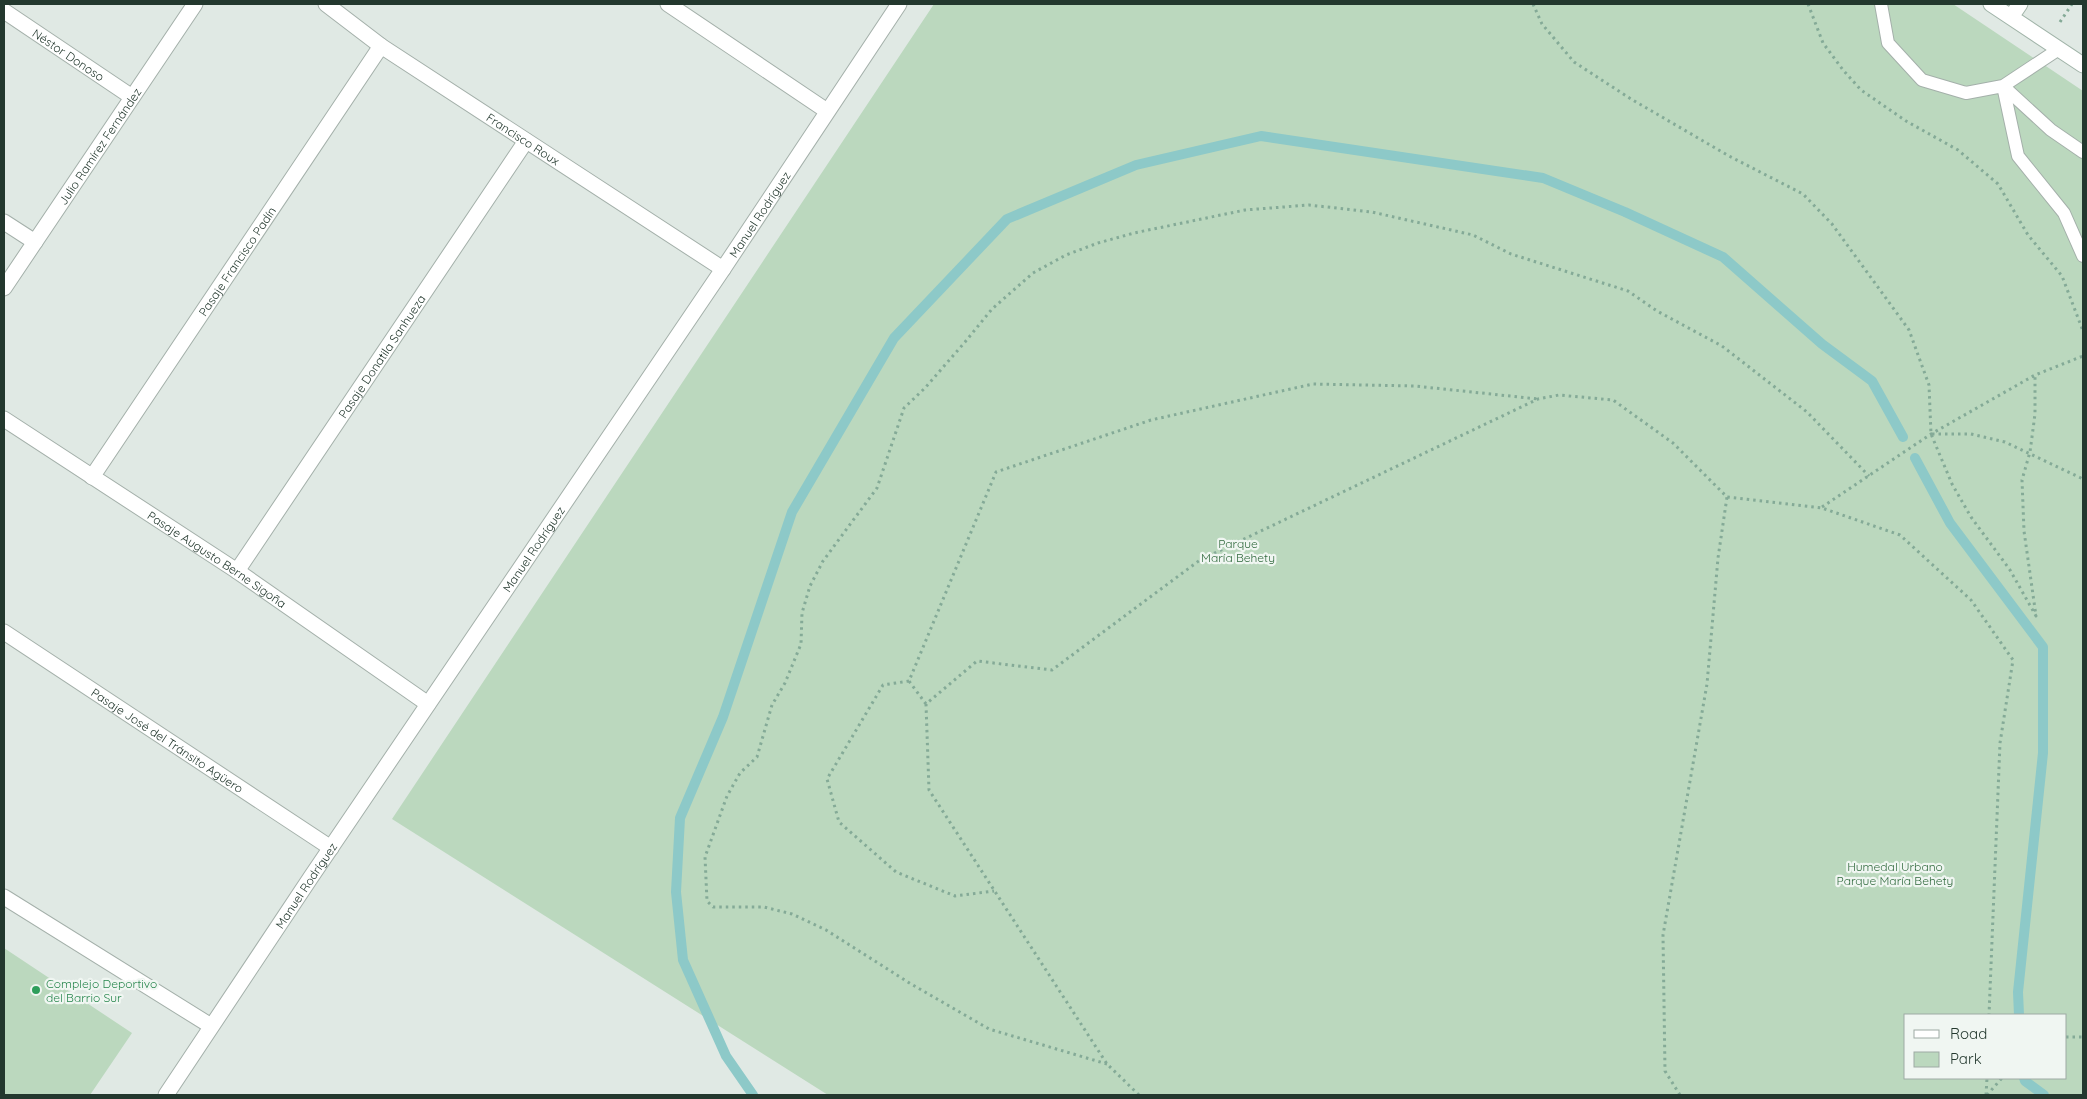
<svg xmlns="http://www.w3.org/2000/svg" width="2087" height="1099" font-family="Quicksand,sans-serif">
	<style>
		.green { fill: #bbd8be; fill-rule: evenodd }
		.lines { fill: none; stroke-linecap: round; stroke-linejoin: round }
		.stream { stroke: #8dc9c8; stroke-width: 10 }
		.service-casing { stroke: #a4b0aa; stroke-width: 14 }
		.minor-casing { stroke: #a4b0aa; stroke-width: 17 }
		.tertiary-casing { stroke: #a4b0aa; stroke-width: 17 }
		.secondary-casing { stroke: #a1b4a9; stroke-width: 17 }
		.path { stroke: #84aa97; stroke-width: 3; stroke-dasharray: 2.5 4; stroke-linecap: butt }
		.service { stroke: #fff; stroke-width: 12 }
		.minor { stroke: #fff; stroke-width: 15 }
		.tertiary { stroke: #fff; stroke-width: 15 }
		.secondary { stroke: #fff; stroke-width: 15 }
		.leisure-dot { fill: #2e9e5b; stroke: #f0f6f2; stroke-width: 2 }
		.labels { text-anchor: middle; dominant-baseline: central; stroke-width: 4.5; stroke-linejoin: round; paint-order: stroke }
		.street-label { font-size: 12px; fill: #23382e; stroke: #f0f6f2 }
		.park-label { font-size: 12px; fill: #316a3e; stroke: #f0f6f2 }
		.leisure-label { font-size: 12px; fill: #27864d; stroke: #f0f6f2; text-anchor: start }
	</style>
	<rect width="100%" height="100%" fill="#e0e9e4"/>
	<path class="green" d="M 934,4 L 1953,4 L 2083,91 L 2083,1095 L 828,1095 L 392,819 ZM 1906,1015 L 2066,1015 L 2066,1078 L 1906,1078 Z
		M 4,948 L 132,1033 L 90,1095 L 4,1095 Z"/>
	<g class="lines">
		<path class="stream" d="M 1915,458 L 1950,523 L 2043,647 L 2043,753 L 2018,992 L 2019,1015
			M 2024,1078 L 2025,1081 L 2044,1095
			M 753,1095 L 726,1056 L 683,960 L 676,892 L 680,818 L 723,717 L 792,512 L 894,338 L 1007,219 L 1136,165 L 1261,136 L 1543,178 L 1625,212 L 1723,257 L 1822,344 L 1872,381 L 1903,437"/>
		<g class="service-casing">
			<path id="service" d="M 1881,4 L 1888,43 L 1922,80 L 1966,93 L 2003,86 L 2059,49
				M 2003,86 L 2018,156 L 2064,213 L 2083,256
				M 2003,86 L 2051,130 L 2083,152"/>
		</g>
		<g class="minor-casing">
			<g id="minor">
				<path id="s1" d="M 326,4 L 381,46 L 723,269"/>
				<path d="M 668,4 L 827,111"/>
				<path id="s2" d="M 4,11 L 132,97"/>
				<path d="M 4,222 L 35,242"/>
				<path id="s3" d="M 4,288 L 195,4"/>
				<path id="s4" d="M 4,419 L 237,571 L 428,704"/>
				<path id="s5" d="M 92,477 L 381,46"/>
				<path id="s6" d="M 237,571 L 526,141"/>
				<path id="s7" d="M 4,632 L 331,848"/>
				<path d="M 4,897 L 211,1026"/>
			</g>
		</g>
		<g class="tertiary-casing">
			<g id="tertiary">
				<path id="s8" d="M 166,1095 L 311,877 L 723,269 L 899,4"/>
			</g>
		</g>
		<g class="secondary-casing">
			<path id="secondary" d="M 1991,4 L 2083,65
				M 2011,17 L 2020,4"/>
		</g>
		<path class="path" d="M 1533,4 L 1542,24 L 1574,62 L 1631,99 L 1729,156 L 1803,194 L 1832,224 L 1909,330 L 1929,385 L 1931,434 L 1952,484 L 1971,517 L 2010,570 L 2036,616 L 2024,531 L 2022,480 L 2030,452 L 2035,414 L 2035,375
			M 1808,4 L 1823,43 L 1843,70 L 1861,90 L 1906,121 L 1958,150 L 1998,184 L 2028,235 L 2062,276 L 2083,331
			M 2060,22 L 2072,4
			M 1932,434 L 1971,434 L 2005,442 L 2083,479
			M 1822,507 L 1931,434 L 2035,375 L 2083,356
			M 909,681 L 883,685 L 827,779 L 839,822 L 896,872 L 955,896 L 994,891
			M 926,704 L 909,681 L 996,472 L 1151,420 L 1313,384 L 1415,386 L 1538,399
			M 2066,1037 L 2083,1037
			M 1107,1064 L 989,1029 L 911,984 L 826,930 L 792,914 L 764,907 L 713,907 L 707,901 L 705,857 L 727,796 L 740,773 L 757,757 L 772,705 L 785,683 L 801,644 L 802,613 L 810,586 L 823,561 L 877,488 L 904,408 L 925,388 L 965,342 L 992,309 L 1033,273 L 1066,255 L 1098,243 L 1134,233 L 1245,210 L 1309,205 L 1372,212 L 1473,235 L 1511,254 L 1628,291 L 1657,311 L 1722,346 L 1807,412 L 1869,476
			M 1139,1095 L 1107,1064 L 929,790 L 926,704 L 977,661 L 1052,670 L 1200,560 L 1538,399 L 1559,395 L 1613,400 L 1673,443 L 1727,497 L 1822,508 L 1900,535 L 1971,600 L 2013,660 L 2000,743 L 1989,1015
			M 1680,1095 L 1665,1071 L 1663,935 L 1707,684 L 1718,558 L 1727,497
			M 1986,1095 L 1987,1078
			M 1987,1095 L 2002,1078"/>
		<use href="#service" class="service"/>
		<use href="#minor" class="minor"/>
		<use href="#tertiary" class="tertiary"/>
		<use href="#secondary" class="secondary"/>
	</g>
	<circle class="leisure-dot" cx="36" cy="990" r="5"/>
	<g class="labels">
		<g class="street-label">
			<text stroke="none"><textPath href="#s2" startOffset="78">Néstor Donoso</textPath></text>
			<text stroke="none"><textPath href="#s1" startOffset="239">Francisco Roux</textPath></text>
			<text stroke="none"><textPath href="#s3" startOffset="171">Julio Ramírez Fernández</textPath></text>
			<text stroke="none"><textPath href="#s8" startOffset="1062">Manuel Rodríguez</textPath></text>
			<text stroke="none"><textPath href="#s5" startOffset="260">Pasaje Francisco Padín</textPath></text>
			<text stroke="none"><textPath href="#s6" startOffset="259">Pasaje Donatila Sanhueza</textPath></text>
			<text stroke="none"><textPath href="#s8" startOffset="658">Manuel Rodríguez</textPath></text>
			<text stroke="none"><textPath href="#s4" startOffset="255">Pasaje Augusto Berne Sigoña</textPath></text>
			<text stroke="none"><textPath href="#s7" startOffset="196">Pasaje José del Tránsito Agüero</textPath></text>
			<text stroke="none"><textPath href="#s8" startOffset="252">Manuel Rodríguez</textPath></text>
		</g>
		<g class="park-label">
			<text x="1238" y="543">Parque<tspan x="1238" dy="14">María Behety</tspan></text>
			<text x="1895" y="866">Humedal Urbano<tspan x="1895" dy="14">Parque María Behety</tspan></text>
		</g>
		<g class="leisure-label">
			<text x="46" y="983">Complejo Deportivo<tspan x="46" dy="14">del Barrio Sur</tspan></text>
		</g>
	</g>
	<rect width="2087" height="1099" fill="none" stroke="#23382e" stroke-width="10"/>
	<rect x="1904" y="1014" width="162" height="65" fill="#f0f6f2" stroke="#9eaaa4"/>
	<rect x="1914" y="1030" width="25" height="8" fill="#ffffff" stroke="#9eaaa4"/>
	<text x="1950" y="1039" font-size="15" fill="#23382e">Road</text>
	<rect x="1914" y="1052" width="25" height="15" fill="#bbd8be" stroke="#9eaaa4"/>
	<text x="1950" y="1064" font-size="15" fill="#23382e">Park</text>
</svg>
